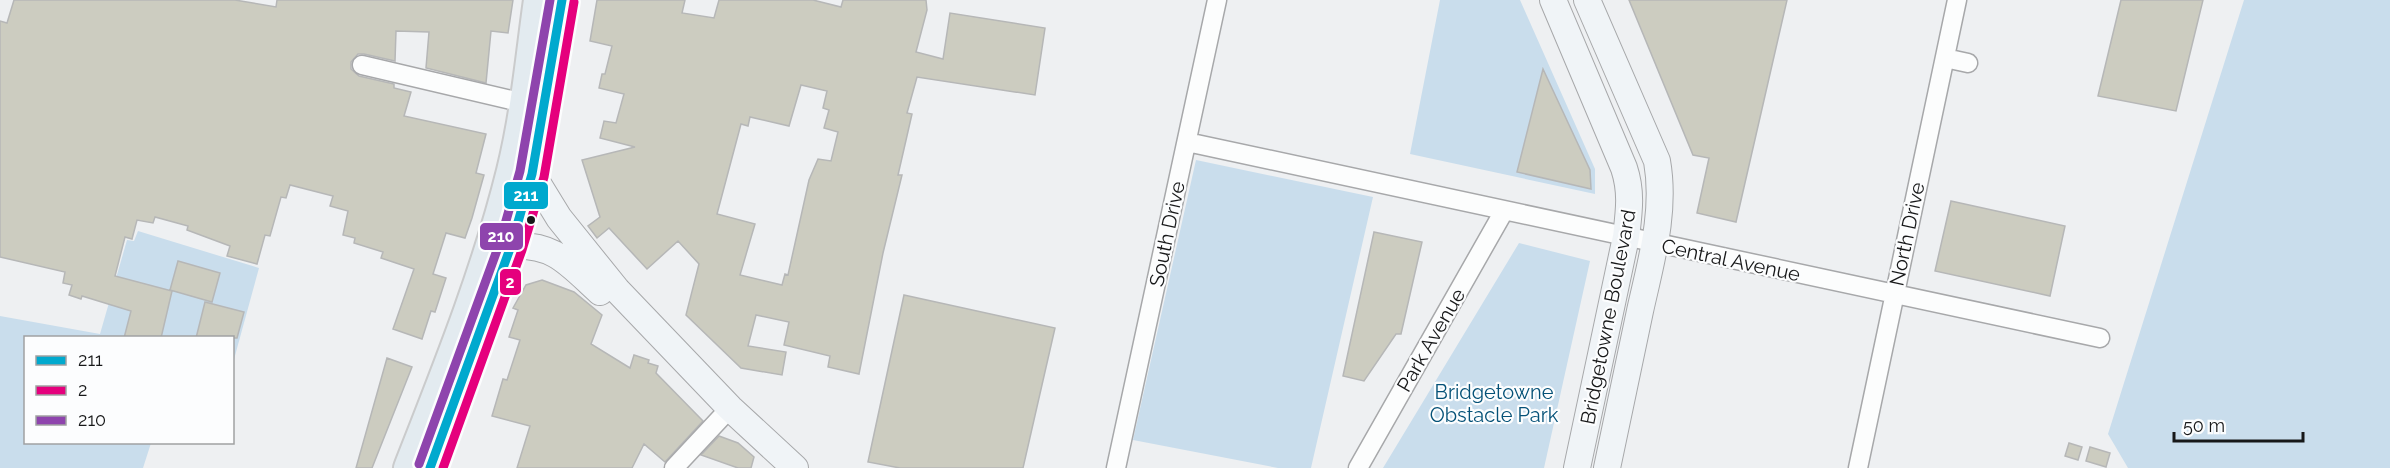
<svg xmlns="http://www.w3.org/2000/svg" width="2390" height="468" font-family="Raleway,sans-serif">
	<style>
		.green { fill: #c9ddec }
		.building { fill: #ccccc0; stroke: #b6b7b7; stroke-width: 1.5; fill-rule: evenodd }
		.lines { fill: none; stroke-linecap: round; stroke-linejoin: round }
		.street-casing { stroke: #a7a8aa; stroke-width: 21 }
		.secondary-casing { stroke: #a7a8aa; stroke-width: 28 }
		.primary-casing { stroke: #cacbcc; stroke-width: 32 }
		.street { stroke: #fcfdfd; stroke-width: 18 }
		.secondary { stroke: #f0f4f7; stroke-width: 26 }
		.primary { stroke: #e3ebf0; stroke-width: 28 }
		.bus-1-casing { stroke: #fcfdfe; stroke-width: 14 }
		.bus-2-casing { stroke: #fcfdfe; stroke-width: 14 }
		.bus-3-casing { stroke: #fcfdfe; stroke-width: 14 }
		.bus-1 { stroke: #00a9ce; stroke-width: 9 }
		.bus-2 { stroke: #e5007d; stroke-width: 9 }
		.bus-3 { stroke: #8e44ad; stroke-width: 9 }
		.bus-dot { fill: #171819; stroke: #fcfdfe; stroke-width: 2 }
		.labels { text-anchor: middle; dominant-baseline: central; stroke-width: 4.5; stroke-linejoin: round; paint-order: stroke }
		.street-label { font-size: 20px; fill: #171819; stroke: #fcfdfe }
		.park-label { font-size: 20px; fill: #045177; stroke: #fcfdfe }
		.line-badge { stroke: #fcfdfe; stroke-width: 2 }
		.badge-label { font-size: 16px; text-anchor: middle; font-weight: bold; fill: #fff }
	</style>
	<rect width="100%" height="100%" fill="#eef0f2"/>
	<path class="green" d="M 1440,0 L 1520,0 L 1595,169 L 1595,194 L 1410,154 Z
		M 2244,0 L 2390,0 L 2390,468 L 2128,468 L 2108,434 Z
		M 1196,160 L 1373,197 L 1311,468 L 1278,468 L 1133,440 Z
		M 138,231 L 259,268 L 233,363 L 232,338 L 26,338 L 26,442 L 151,443 L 143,468 L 0,468 L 0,316 L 100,334 L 127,240 L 134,241 Z
		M 1519,243 L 1590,261 L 1544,468 L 1383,468 Z"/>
	<path class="building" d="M 14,0 L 235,0 L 276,7 L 277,0 L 513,0 L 508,33 L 491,31 L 486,83 L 426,68 L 429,32 L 396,31 L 395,61 L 364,54 L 358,54 L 351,62 L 351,69 L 359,76 L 394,84 L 394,88 L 411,92 L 404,116 L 486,134 L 476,173 L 484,175 L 472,218 L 465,238 L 446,233 L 433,274 L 446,278 L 435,312 L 431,311 L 422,339 L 393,329 L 414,269 L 381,258 L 383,252 L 354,243 L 355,238 L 343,235 L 348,211 L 330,206 L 333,196 L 290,185 L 286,198 L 281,197 L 270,236 L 265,235 L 257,264 L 227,256 L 230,246 L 187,230 L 188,226 L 155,217 L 153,223 L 137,220 L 132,239 L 125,237 L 115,276 L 172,291 L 161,338 L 124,338 L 131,311 L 82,296 L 81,299 L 69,295 L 72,285 L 63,283 L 65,272 L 0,257 L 0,21 L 7,23 Z
		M 597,0 L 685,0 L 682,13 L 714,18 L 719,0 L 813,0 L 841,7 L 843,0 L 926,0 L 927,10 L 916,52 L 943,59 L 950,13 L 1045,28 L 1035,95 L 917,77 L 907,113 L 912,114 L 898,175 L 902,175 L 883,253 L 859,374 L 828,367 L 830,356 L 784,345 L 789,322 L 756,315 L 748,346 L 786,352 L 782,375 L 741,368 L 686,315 L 699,264 L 678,241 L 647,269 L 609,228 L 597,238 L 588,226 L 600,217 L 582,160 L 635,147 L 600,138 L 604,121 L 616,123 L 624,94 L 599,88 L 602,74 L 605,74 L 612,46 L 590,41 ZM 801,85 L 827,91 L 823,108 L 829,110 L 824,128 L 838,132 L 831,161 L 818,159 L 809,180 L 788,275 L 785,274 L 782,285 L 740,275 L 755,224 L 717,214 L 741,124 L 748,126 L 750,117 L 789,126 Z
		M 1629,0 L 1787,0 L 1736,222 L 1697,213 L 1709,158 L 1693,155 Z
		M 2121,0 L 2203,0 L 2176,111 L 2098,96 Z
		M 1543,69 L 1590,170 L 1591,189 L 1517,172 Z
		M 1951,201 L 2065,226 L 2050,296 L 1935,271 Z
		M 1374,232 L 1422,242 L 1401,334 L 1396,334 L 1364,381 L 1343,376 Z
		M 178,261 L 220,273 L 212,302 L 170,290 Z
		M 542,280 L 574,292 L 602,315 L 591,344 L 630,368 L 634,355 L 649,360 L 648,363 L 658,366 L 656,373 L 703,421 L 665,462 L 644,444 L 632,468 L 517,468 L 530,426 L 492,416 L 503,379 L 507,380 L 520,340 L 509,337 L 518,310 L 513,308 L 526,285 Z
		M 904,295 L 1055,328 L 1023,468 L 900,468 L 868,462 Z
		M 205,302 L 244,312 L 237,338 L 196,338 Z
		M 387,358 L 412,367 L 372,468 L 356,468 Z
		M 719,436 L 738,443 L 754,457 L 751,468 L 738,468 L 701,455 Z
		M 2069,443 L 2082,447 L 2078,460 L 2065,456 Z
		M 2090,447 L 2110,453 L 2106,467 L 2086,461 Z"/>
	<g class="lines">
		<g class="street-casing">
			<path id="street" d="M 1945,58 L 1968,63
				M 362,65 L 524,103
				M 1187,142 L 2100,338
				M 674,468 L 730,408
				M 1116,468 L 1217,0
				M 1358,468 L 1504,211
				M 1858,468 L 1957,0"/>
		</g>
		<g class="secondary-casing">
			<path id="secondary" d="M 1553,0 L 1624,168 C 1632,192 1629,212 1626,237 L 1577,468
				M 1587,0 L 1657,161 C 1666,212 1651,261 1640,311 C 1629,363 1618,416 1607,468
				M 532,174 L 559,218 L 617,290 L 730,408 L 795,468
				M 511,246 C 555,243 570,265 600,292"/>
		</g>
		<g class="primary-casing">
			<path id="primary" d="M 408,468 C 446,371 486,272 511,171 C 525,115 530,57 538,0
				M 430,468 L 511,246 L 532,174 L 562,0"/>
		</g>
		<use href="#street" class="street"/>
		<use href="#secondary" class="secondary"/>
		<use href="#primary" class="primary"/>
		<g class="bus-1-casing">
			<path id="bus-1" d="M 430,468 L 511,246 L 532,174 L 562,0"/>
		</g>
		<g class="bus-2-casing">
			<path id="bus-2" d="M 443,468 L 522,250 L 544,177 L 574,2"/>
		</g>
		<g class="bus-3-casing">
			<path id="bus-3" d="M 419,464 L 500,242 L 520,171 L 550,0"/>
		</g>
		<use href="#bus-1" class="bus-1"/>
		<use href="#bus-2" class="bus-2"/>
		<use href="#bus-3" class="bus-3"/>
	</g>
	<circle class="bus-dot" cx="531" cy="220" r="5"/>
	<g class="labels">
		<g class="street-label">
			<text transform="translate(1167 234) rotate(-78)">South Drive</text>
			<text transform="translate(1907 234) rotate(-78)">North Drive</text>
			<text transform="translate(1731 260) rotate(12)">Central Avenue</text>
			<text transform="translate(1608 317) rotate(-79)">Bridgetowne Boulevard</text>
			<text transform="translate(1431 340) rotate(-60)">Park Avenue</text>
		</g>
		<g class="park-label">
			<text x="1494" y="392">Bridgetowne<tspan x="1494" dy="23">Obstacle Park</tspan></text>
		</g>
	</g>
	<g class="line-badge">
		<rect x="503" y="181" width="46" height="29" rx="6" fill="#00a9ce"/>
		<rect x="479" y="222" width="45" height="29" rx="6" fill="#8e44ad"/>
		<rect x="499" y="268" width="23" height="28" rx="6" fill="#e5007d"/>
	</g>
	<g class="badge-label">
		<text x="526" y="201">211</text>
		<text x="501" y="242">210</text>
		<text x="510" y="288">2</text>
	</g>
	<rect x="24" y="336" width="210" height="108" fill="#fcfdfe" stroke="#a0a1a2" stroke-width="1.5"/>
	<rect x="36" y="356" width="30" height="9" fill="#00a9ce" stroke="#a0a1a2" stroke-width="1.5"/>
	<text x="78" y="366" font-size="18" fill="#171819">211</text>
	<rect x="36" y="386" width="30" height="9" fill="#e5007d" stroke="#a0a1a2" stroke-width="1.5"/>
	<text x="78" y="396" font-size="18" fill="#171819">2</text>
	<rect x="36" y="416" width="30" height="9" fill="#8e44ad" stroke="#a0a1a2" stroke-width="1.5"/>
	<text x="78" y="426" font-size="18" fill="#171819">210</text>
	<path d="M2174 432v9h129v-9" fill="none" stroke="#171819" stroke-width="3"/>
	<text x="2183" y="432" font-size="18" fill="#171819" stroke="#fcfdfe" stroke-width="4.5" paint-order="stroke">50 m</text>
</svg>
